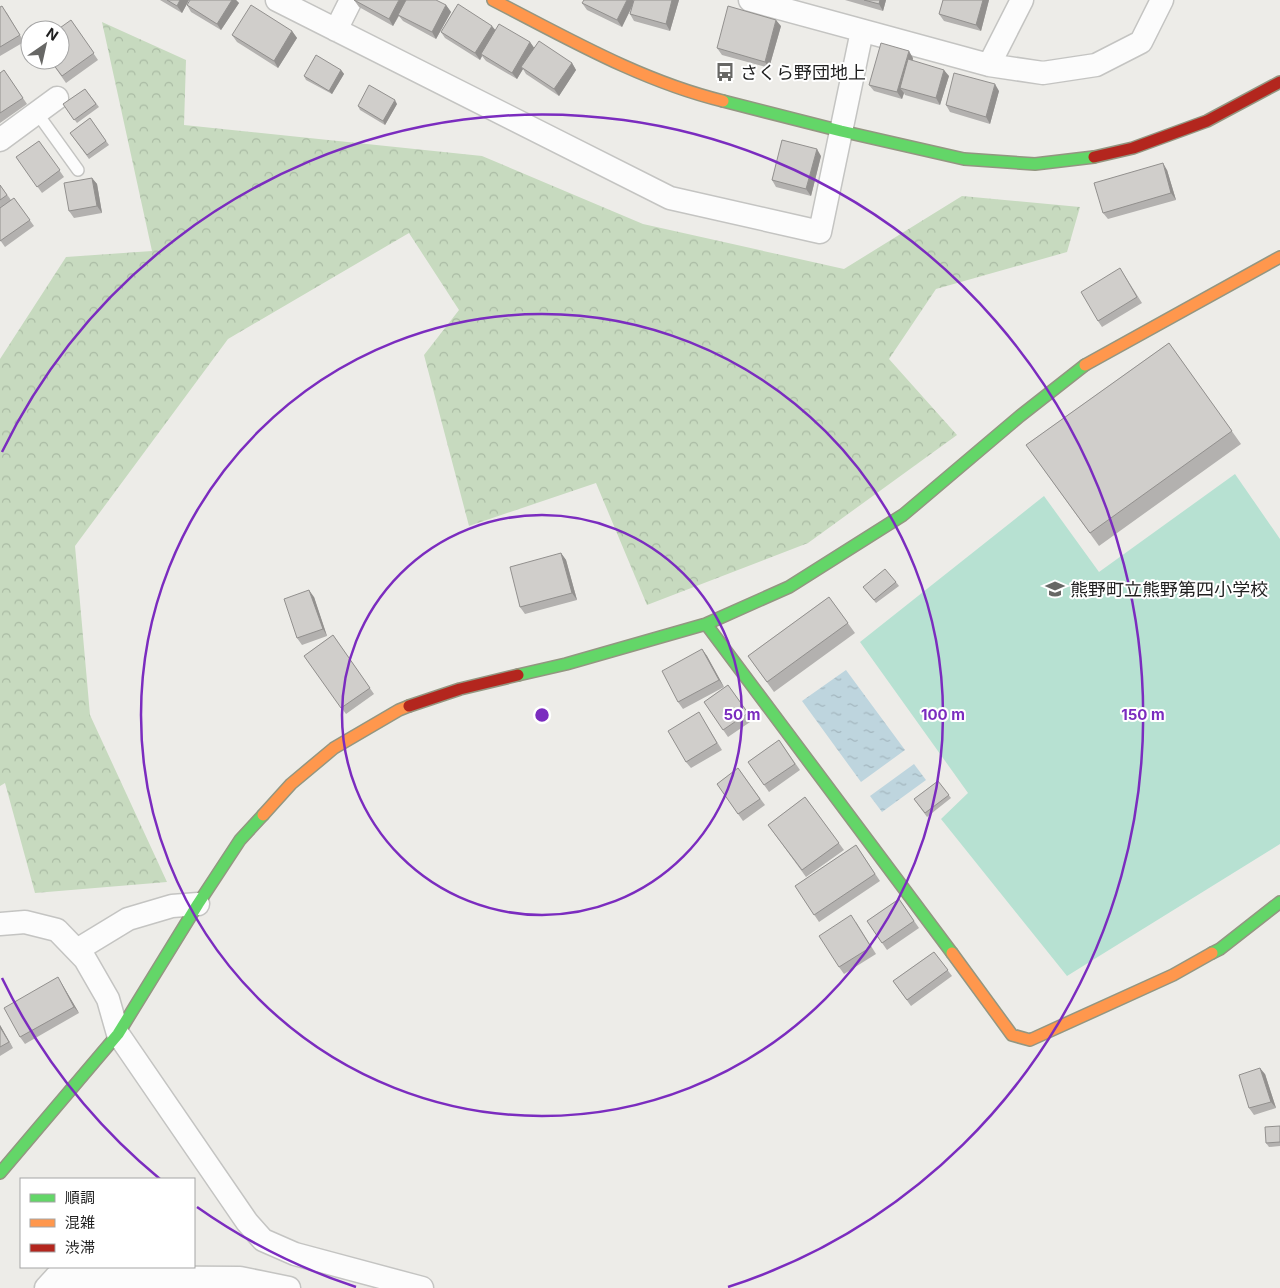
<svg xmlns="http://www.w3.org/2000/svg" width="1280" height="1288" font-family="Inter,'Noto Sans JP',sans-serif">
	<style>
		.forest { fill: url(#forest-crowns) }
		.pitch { fill: #b7e1d2 }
		.water { fill: url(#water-ripples) }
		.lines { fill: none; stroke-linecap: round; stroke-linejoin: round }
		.lane-casing { stroke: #c4c4c2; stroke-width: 14 }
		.street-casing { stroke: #c4c4c2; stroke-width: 25 }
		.fast-casing { stroke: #939681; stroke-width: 14 }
		.slow-casing { stroke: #939681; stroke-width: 14 }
		.jam-casing { stroke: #939681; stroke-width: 14 }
		.lane { stroke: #fcfcfc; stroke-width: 11 }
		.street { stroke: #fcfcfc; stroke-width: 22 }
		.fast { stroke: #63d668; stroke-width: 11 }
		.slow { stroke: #ff974d; stroke-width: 11 }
		.jam { stroke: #b3261e; stroke-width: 11 }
		.wall { fill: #b3b1af }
		.shaded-wall { fill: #92908e }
		.building { fill: #d0cecb; stroke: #92908e }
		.ring { fill: none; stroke: #7b2cbf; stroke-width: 2.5 }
		.labels { text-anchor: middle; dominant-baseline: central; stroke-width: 4; stroke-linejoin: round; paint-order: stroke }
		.poi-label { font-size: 18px; fill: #1f1f1f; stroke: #fff; text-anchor: start }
		.centre { fill: #7b2cbf; stroke: #fff; stroke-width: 2.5 }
		.ring-label { font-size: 15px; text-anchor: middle; font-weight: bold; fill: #7b2cbf; stroke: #fff; stroke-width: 4; stroke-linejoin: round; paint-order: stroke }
	</style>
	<defs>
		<pattern id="forest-crowns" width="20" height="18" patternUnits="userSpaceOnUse" patternTransform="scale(1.25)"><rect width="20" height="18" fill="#c7dabf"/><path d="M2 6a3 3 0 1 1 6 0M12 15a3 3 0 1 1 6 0" fill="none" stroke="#aabba4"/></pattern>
		<pattern id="water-ripples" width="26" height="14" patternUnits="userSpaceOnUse" patternTransform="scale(1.25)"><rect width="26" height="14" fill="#bed5de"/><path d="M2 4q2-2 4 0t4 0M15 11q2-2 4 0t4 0" fill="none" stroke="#a3b6be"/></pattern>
	</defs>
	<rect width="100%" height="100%" fill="#edece8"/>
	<path class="forest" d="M 102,22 L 186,60 L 184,125 L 482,156 L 643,224 L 844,269 L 962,196 L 1080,207 L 1067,252 L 936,289 L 889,359 L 957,435 L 808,543 L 647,605 L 596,483 L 469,526 L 424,355 L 459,310 L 409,233 L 228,339 L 75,546 L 90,715 L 167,882 L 35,893 L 5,783 L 0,786 L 0,359 L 66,257 L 152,251 Z"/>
	<path class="pitch" d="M 1235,474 L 1280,539 L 1280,844 L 1067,976 L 941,819 L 968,793 L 860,642 L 1044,496 L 1099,572 Z"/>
	<path class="water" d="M 846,670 L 905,750 L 861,782 L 802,701 Z
		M 914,764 L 926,780 L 882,812 L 870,796 Z"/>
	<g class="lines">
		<g class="lane-casing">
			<path id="lane" d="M 37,113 L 78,170"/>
		</g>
		<g class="street-casing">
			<path id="street" d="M 277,0 L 670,198 L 820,232 L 862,31
				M 750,0 L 989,65 L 1043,73 L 1096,65 L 1141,42 L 1162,0
				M 336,30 L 351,0
				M 989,65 L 1022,0
				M 0,140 L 57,98
				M 0,924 L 25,922 L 57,930 L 85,959 L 108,999 L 118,1034 L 247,1222 L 263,1240 L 295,1254 L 422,1288
				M 77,950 L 128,919 L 172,906 L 198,904
				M 46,1288 L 56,1277 L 240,1278 L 289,1288"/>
		</g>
		<g class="fast-casing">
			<path id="fast" d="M 723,101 L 841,131 L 964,159 L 1035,164 L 1094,157
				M 706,624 L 952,953
				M 518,675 L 566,664 L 706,624 L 789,587 L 903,515 L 1020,416 L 1085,365
				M 1212,953 L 1220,949 L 1280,902
				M 0,1173 L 118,1034 L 198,904 L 240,840 L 263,815"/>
		</g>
		<g class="slow-casing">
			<path id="slow" d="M 493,0 C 567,38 641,81 723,101
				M 1085,365 L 1280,257
				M 263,815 L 291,784 L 334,748 L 399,710 L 409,706
				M 952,953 L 1012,1035 L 1030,1040 L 1173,975 L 1212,953"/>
		</g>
		<g class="jam-casing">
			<path id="jam" d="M 1094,157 L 1133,148 L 1207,121 L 1280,82
				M 409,706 L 460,689 L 518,675"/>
		</g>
		<use href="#lane" class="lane"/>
		<use href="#street" class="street"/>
		<use href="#fast" class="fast"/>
		<use href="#slow" class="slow"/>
		<use href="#jam" class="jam"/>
	</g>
	<path class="wall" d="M 160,0 L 189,0 L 182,13 Z
		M 190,0 L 236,0 L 239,3 L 221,30 L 191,12 L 187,5 Z
		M 354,0 L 446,5 L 451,12 L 436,39 L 403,21 L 399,16 L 393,26 L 359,7 Z
		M 634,0 L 679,0 L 670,31 L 634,21 L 630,14 L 632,7 L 622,27 L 587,10 L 582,3 Z
		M 845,0 L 886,0 L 883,11 Z
		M 943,0 L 989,0 L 981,31 L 944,21 L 939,14 Z
		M 0,7 L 7,13 L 24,42 L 0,56 Z
		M 71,20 L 98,60 L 66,83 L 50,60 Z
		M 781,26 L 769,68 L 722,55 L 717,48 Z
		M 495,30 L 530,42 L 534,48 L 572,63 L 576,70 L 559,96 L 526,74 L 523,69 L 517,79 L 486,61 L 482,56 L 480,60 L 445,38 L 441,32 Z
		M 292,31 L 297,38 L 278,68 L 237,42 L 232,35 Z
		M 913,58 L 913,61 L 949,76 L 940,105 L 905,95 L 904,93 L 902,99 L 874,91 L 869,85 Z
		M 4,70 L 27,104 L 0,123 L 0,73 Z
		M 341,70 L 344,74 L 332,94 L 306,80 L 304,76 Z
		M 85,89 L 99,107 L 77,123 L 63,104 Z
		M 999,91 L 990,124 L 950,112 L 946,105 Z
		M 397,104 L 385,125 L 360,110 L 358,106 Z
		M 90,118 L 109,145 L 89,159 L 70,133 Z
		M 39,141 L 64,177 L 42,193 L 16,157 Z
		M 821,156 L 811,196 L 776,187 L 772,180 Z
		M 1167,170 L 1176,200 L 1108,219 L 1103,213 Z
		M 92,178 L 97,184 L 102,213 L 74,218 L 69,211 Z
		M 0,185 L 11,200 L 14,198 L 34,226 L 5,247 L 0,240 Z
		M 1120,268 L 1142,303 L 1102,327 L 1098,321 Z
		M 1169,343 L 1241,444 L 1099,546 L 1026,445 Z
		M 561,553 L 566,560 L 577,600 L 525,614 L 520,607 Z
		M 896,582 L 899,586 L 876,603 L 865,590 Z
		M 314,597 L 327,636 L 302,645 L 297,638 Z
		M 829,597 L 855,633 L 774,692 L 748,656 Z
		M 333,635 L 374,694 L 346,714 L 304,656 Z
		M 702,649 L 707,656 L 724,687 L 683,709 L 678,702 Z
		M 728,685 L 753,720 L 728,737 L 704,702 Z
		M 703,719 L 722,750 L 691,768 L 686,762 Z
		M 779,740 L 800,770 L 769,792 L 748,762 Z
		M 738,768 L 765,805 L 743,821 L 717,784 Z
		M 938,781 L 951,798 L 927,817 L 914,799 Z
		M 805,797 L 844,850 L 806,877 L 768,825 Z
		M 856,845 L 880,881 L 819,922 L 795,886 Z
		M 899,899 L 919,928 L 887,950 L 867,921 Z
		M 856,922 L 876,954 L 844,974 L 839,967 Z
		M 934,952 L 952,976 L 911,1006 L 893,981 Z
		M 62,984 L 79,1013 L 25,1044 L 20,1037 Z
		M 0,1025 L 13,1048 L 0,1056 Z
		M 1265,1074 L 1276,1108 L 1254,1115 L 1249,1108 Z
		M 1280,1126 L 1280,1146 L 1269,1147 L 1266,1143 Z"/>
	<path class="shaded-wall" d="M 180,0 L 189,0 L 182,13 L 177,6 Z
		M 232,0 L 236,0 L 239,3 L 221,30 L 217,24 Z
		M 399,0 L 407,0 L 393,26 L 389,19 Z
		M 627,0 L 633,0 L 634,2 L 622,27 L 617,20 Z
		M 672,0 L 679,0 L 670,31 L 666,24 Z
		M 880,0 L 886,0 L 883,11 L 879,4 Z
		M 983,0 L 989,0 L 981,31 L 976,25 Z
		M 446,5 L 451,12 L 436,39 L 432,32 Z
		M 776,20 L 781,26 L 769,68 L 765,62 Z
		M 492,26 L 497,32 L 481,54 L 482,56 L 480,60 L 475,53 Z
		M 292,31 L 297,38 L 278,68 L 274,61 Z
		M 530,42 L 535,49 L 521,67 L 523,69 L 517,79 L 512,73 Z
		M 909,51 L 913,58 L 905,89 L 900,88 L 904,93 L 902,99 L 897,92 Z
		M 572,63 L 576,70 L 559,96 L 554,89 Z
		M 341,70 L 344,74 L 332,94 L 329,91 Z
		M 944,70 L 949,76 L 940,105 L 936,98 Z
		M 995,84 L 999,91 L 990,124 L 986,117 Z
		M 395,100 L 397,104 L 385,125 L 383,121 Z
		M 817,149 L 821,156 L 811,196 L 806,189 Z
		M 1163,163 L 1167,170 L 1176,200 L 1171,193 Z
		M 92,178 L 97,184 L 102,213 L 97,206 Z
		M 561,553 L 566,560 L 577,600 L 572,593 Z
		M 309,590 L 314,597 L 327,636 L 323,629 Z
		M 702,649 L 707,656 L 724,687 L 719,680 Z
		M 58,977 L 62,984 L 79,1013 L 74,1007 Z
		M 0,1025 L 13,1048 L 0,1027 Z
		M 1260,1068 L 1265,1074 L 1276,1108 L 1271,1102 Z"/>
	<path class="building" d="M 167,0 L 180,0 L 177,6 Z
		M 190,0 L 232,0 L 217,24 L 187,5 Z
		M 354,0 L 399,0 L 389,19 Z
		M 406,0 L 436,0 L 446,5 L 432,32 L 398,15 Z
		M 584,0 L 627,0 L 617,20 L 582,3 Z
		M 634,0 L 672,0 L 666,24 L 630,14 Z
		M 864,0 L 880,0 L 879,4 Z
		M 943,0 L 983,0 L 976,25 L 939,14 Z
		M 458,4 L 492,26 L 475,53 L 441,32 Z
		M 251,5 L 292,31 L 274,61 L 232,35 Z
		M 2,6 L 20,35 L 0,47 L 0,7 Z
		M 728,6 L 776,20 L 765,62 L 717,48 Z
		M 71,20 L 94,53 L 62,76 L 50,60 L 60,60 L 60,30 L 57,30 Z
		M 499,24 L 530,42 L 512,73 L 481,54 Z
		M 539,41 L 572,63 L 554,89 L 521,67 Z
		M 881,43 L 909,51 L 897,92 L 869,85 Z
		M 316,55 L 341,70 L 329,91 L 304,76 Z
		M 908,59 L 944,70 L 936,98 L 900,88 Z
		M 4,70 L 23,98 L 0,113 L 0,73 Z
		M 954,73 L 995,84 L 986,117 L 946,105 Z
		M 369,85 L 395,100 L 383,121 L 358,106 Z
		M 85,89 L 96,104 L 74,120 L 63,104 Z
		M 90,118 L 106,141 L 87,155 L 70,133 Z
		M 782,140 L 817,149 L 806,189 L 772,180 Z
		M 39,141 L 60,170 L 37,187 L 16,157 Z
		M 1163,163 L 1171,193 L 1103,213 L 1094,183 Z
		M 92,178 L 97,206 L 69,211 L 64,183 Z
		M 0,185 L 7,195 L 0,200 Z
		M 14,198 L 30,220 L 0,241 L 0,208 Z
		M 1120,268 L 1137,297 L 1098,321 L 1081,292 Z
		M 1169,343 L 1232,431 L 1090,533 L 1026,445 Z
		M 561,553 L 572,593 L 520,607 L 510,567 Z
		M 885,569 L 896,582 L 874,600 L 863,587 Z
		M 309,590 L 323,629 L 297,638 L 284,599 Z
		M 829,597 L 848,623 L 767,682 L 748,656 Z
		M 333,635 L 370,688 L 341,708 L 304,656 Z
		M 702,649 L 719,680 L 678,702 L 662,671 Z
		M 728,685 L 748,713 L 723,730 L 704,702 Z
		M 699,712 L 717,743 L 686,762 L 668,731 Z
		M 779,740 L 795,764 L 764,785 L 748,762 Z
		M 738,768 L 760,799 L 738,814 L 717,784 Z
		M 938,781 L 949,795 L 925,813 L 914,799 Z
		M 805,797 L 839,843 L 802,870 L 768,825 Z
		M 856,845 L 875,874 L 814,915 L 795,886 Z
		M 899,899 L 914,921 L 882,943 L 867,921 Z
		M 851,915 L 871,947 L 839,967 L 819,936 Z
		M 934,952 L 948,970 L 907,1000 L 893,981 Z
		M 58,977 L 74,1007 L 20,1037 L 4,1008 Z
		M 0,1027 L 9,1042 L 0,1047 Z
		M 1260,1068 L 1271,1102 L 1249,1108 L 1239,1075 Z
		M 1280,1126 L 1280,1142 L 1266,1143 L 1265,1127 Z"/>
	<g class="ring">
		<circle cx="542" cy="715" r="200"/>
		<circle cx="542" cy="715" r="401"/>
		<path d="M356 1287A601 601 0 0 1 197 1207M160 1179A601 601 0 0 1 2 978M2 452A601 601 0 1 1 728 1287"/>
	</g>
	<defs>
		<g id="bus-bare" transform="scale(1.5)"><path d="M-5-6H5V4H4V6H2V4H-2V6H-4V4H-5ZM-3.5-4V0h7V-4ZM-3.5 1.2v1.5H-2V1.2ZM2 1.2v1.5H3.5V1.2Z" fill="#676765" stroke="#fff" stroke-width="2.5" paint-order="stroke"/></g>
		<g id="school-bare" transform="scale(1.5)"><path d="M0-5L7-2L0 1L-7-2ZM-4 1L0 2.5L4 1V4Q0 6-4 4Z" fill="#676765" stroke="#fff" stroke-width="2.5" paint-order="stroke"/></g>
	</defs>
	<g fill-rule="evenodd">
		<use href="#bus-bare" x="725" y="72"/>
		<use href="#school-bare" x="1055" y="589"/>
	</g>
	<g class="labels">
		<g class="poi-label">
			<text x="740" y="72">さくら野団地上</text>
			<text x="1070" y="589">熊野町立熊野第四小学校</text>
		</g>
	</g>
	<circle cx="542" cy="715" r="8" class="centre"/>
	<g class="ring-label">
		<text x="742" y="720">50 m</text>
		<text x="943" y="720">100 m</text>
		<text x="1143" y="720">150 m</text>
	</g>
	<rect x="20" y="1178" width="175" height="90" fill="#ffffff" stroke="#a5a5a5"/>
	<rect x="30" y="1194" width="25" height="8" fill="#63d668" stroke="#a5a5a5"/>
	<text x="65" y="1203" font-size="15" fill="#1f1f1f">順調</text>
	<rect x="30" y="1219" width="25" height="8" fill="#ff974d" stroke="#a5a5a5"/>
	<text x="65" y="1228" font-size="15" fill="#1f1f1f">混雑</text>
	<rect x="30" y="1244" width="25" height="8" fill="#b3261e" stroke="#a5a5a5"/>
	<text x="65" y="1253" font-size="15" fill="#1f1f1f">渋滞</text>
	<g transform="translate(45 45) rotate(34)"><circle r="24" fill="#ffffff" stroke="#a5a5a5"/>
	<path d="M0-4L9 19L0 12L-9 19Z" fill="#676765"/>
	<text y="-8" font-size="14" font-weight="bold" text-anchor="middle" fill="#1f1f1f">N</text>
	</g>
</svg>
